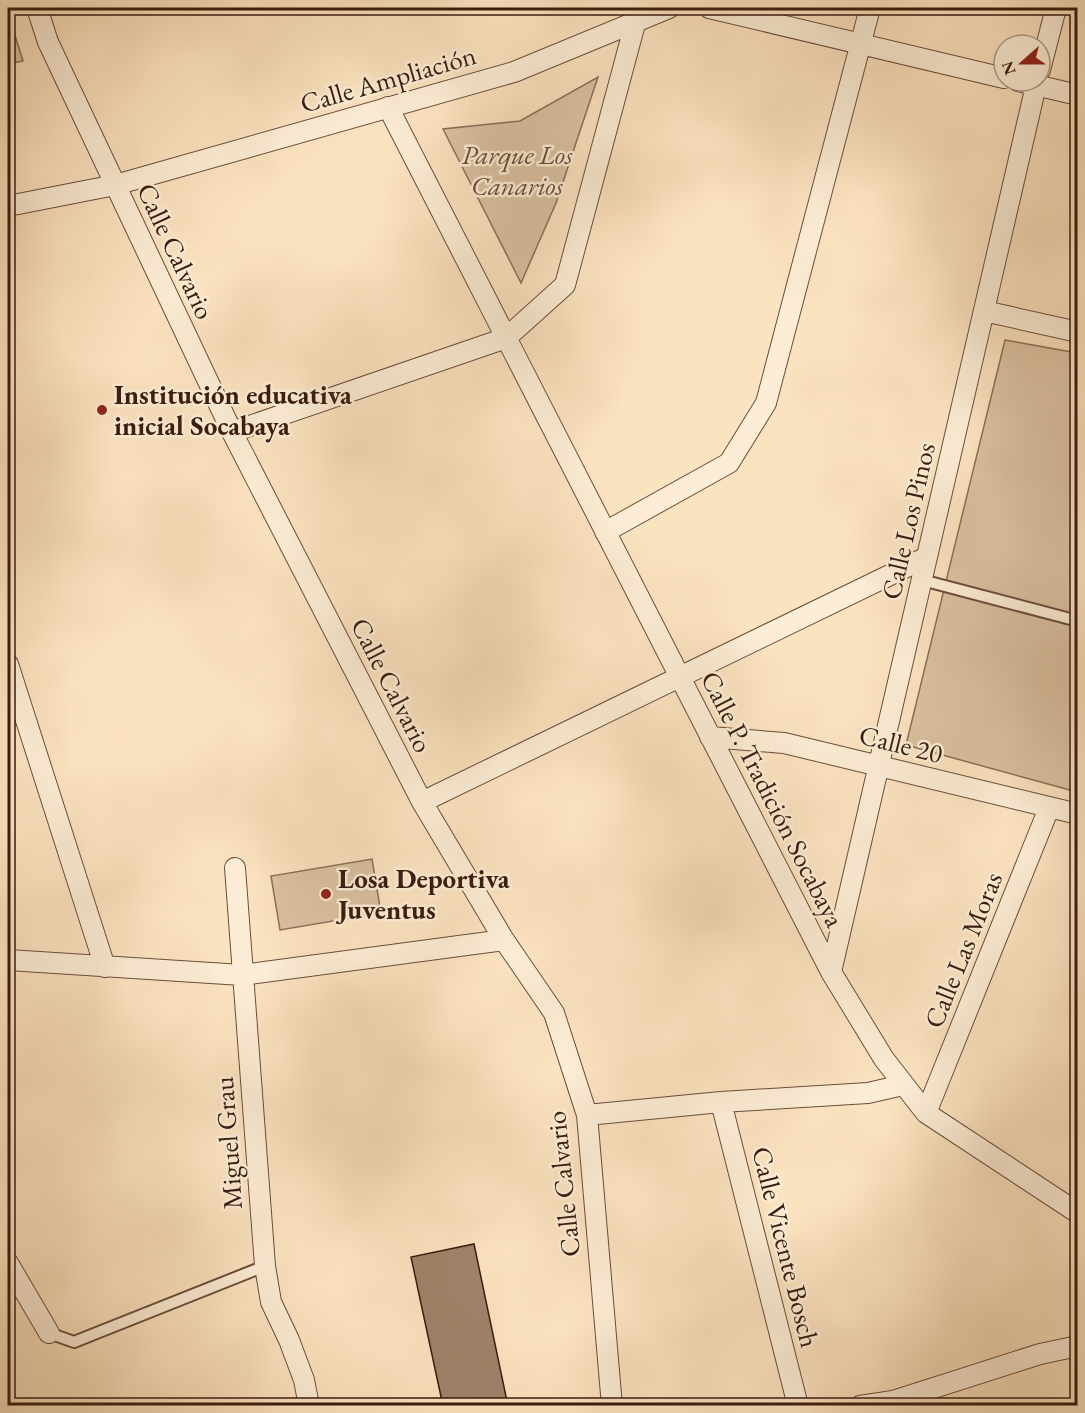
<svg xmlns="http://www.w3.org/2000/svg" width="1085" height="1413" font-family="'EB Garamond',serif">
	<style>
		.green { fill: #dbc1a2; stroke: #8a6e58; stroke-width: 1.5 }
		.building { fill: #9e836b; stroke: #391b0f; stroke-width: 1.5 }
		.lines { fill: none; stroke-linecap: round; stroke-linejoin: round }
		.lane-casing { stroke: #6a4d3b; stroke-width: 14 }
		.street-casing { stroke: #6a4d3b; stroke-width: 22 }
		.lane { stroke: #fdedd6; stroke-width: 10 }
		.street { stroke: #fdedd6; stroke-width: 20 }
		.poi-dot { fill: #8f2418; stroke: #fdedd6; stroke-width: 2 }
		.labels { text-anchor: middle; dominant-baseline: central; stroke-width: 5; stroke-linejoin: round; paint-order: stroke }
		.street-label { font-size: 27px; fill: #391b0f; stroke: #fdedd6 }
		.park-label { font-size: 27px; font-style: italic; fill: #6a4d3b; stroke: #fdedd6 }
		.poi-label { font-size: 27px; font-weight: bold; fill: #391b0f; stroke: #fdedd6; text-anchor: start }
	</style>
	<rect width="100%" height="100%" fill="#fce3c0"/>
	<filter id="stains"><feTurbulence type="fractalNoise" baseFrequency=".00333" numOctaves="4"/><feColorMatrix values="0 0 0 0 .2 0 0 0 0 .09 0 0 0 0 .02 0 0 0 .5 -.17"/></filter>
	<radialGradient id="worn" r=".72"><stop offset=".6" stop-color="#630" stop-opacity="0"/><stop offset="1" stop-color="#630" stop-opacity=".3"/></radialGradient>
	<path class="green" d="M 8,13 L 23,61 L 8,64 Z
		M 598,77 L 556,203 L 521,283 L 443,129 L 520,121 Z
		M 1005,340 L 1077,353 L 1077,792 L 906,745 Z
		M 372,859 L 381,913 L 280,930 L 271,876 Z"/>
	<path class="building" d="M 474,1244 L 508,1406 L 443,1406 L 411,1257 Z"/>
	<g class="lines">
		<g class="lane-casing">
			<path id="lane" d="M 922,580 L 1078,621
				M 49,1333 L 74,1342 L 265,1266"/>
		</g>
		<g class="street-casing">
			<path id="street" d="M 37,8 L 48,42 L 232,432 L 422,802 L 504,940 L 554,1013 L 587,1115 L 612,1406
				M 709,8 L 1004,78
				M 1040,70 L 1056,8
				M 1018,81 L 1078,95
				M 388,107 L 831,972 L 884,1059 L 926,1113 L 1078,1213
				M 8,206 L 115,185 L 514,72 L 669,8
				M 984,311 L 1078,332
				M 232,432 L 506,338 L 565,285 L 636,20
				M 605,532 L 729,463 L 766,403 L 870,8
				M 8,664 L 105,967
				M 710,737 L 784,743 L 1078,814
				M 422,802 L 927,557
				M 235,868 L 265,1266 L 271,1302 L 289,1340 L 304,1380 L 309,1406
				M 8,960 L 242,975 L 504,940
				M 831,972 L 1037,81
				M 721,1102 L 798,1406
				M 926,1113 L 1049,808
				M 587,1115 L 721,1102 L 868,1093 L 903,1085
				M 8,1263 L 49,1333
				M 860,1406 L 893,1401 L 1040,1354 L 1078,1346"/>
		</g>
		<use href="#lane" class="lane"/>
		<use href="#street" class="street"/>
	</g>
	<g class="poi-dot">
		<circle cx="102" cy="410" r="6"/>
		<circle cx="326" cy="894" r="6"/>
	</g>
	<g class="labels">
		<g class="street-label">
			<text transform="translate(388 79) rotate(-16)">Calle Ampliación</text>
			<text transform="translate(176 251) rotate(65)">Calle Calvario</text>
			<text transform="translate(908 521) rotate(-77)">Calle Los Pinos</text>
			<text transform="translate(392 685) rotate(63)">Calle Calvario</text>
			<text transform="translate(901 744) rotate(14)">Calle 20</text>
			<text transform="translate(773 799) rotate(63)">Calle P. Tradición Socabaya</text>
			<text transform="translate(963 950) rotate(-68)">Calle Las Moras</text>
			<text transform="translate(228 1143) rotate(-94)">Miguel Grau</text>
			<text transform="translate(563 1184) rotate(-96)">Calle Calvario</text>
			<text transform="translate(786 1247) rotate(76)">Calle Vicente Bosch</text>
		</g>
		<g class="park-label">
			<text x="517" y="154">Parque Los<tspan x="517" dy="31">Canarios</tspan></text>
		</g>
		<g class="poi-label">
			<text x="114" y="394">Institución educativa<tspan x="114" dy="31">inicial Socabaya</tspan></text>
			<text x="338" y="878">Losa Deportiva<tspan x="338" dy="31">Juventus</tspan></text>
		</g>
	</g>
	<rect width="1085" height="1413" fill="none" stroke="#fce3c0" stroke-width="30"/>
	<rect x="9" y="9" width="1067" height="1395" fill="none" stroke="#391b0f" stroke-width="3"/>
	<rect x="15" y="15" width="1055" height="1383" fill="none" stroke="#391b0f" stroke-width="1.5"/>
	<g transform="translate(1022 63) rotate(249)"><circle r="28" fill="#fdedd6" stroke="#af9986" stroke-width="1.5"/>
	<path d="M0-4.5L10 22L0 15L-10 22Z" fill="#8f2418"/>
	<text y="-9" font-size="16" font-weight="bold" text-anchor="middle" fill="#391b0f">N</text>
	</g>
	<rect width="100%" height="100%" filter="url(#stains)"/>
	<rect width="100%" height="100%" fill="url(#worn)"/>
</svg>
